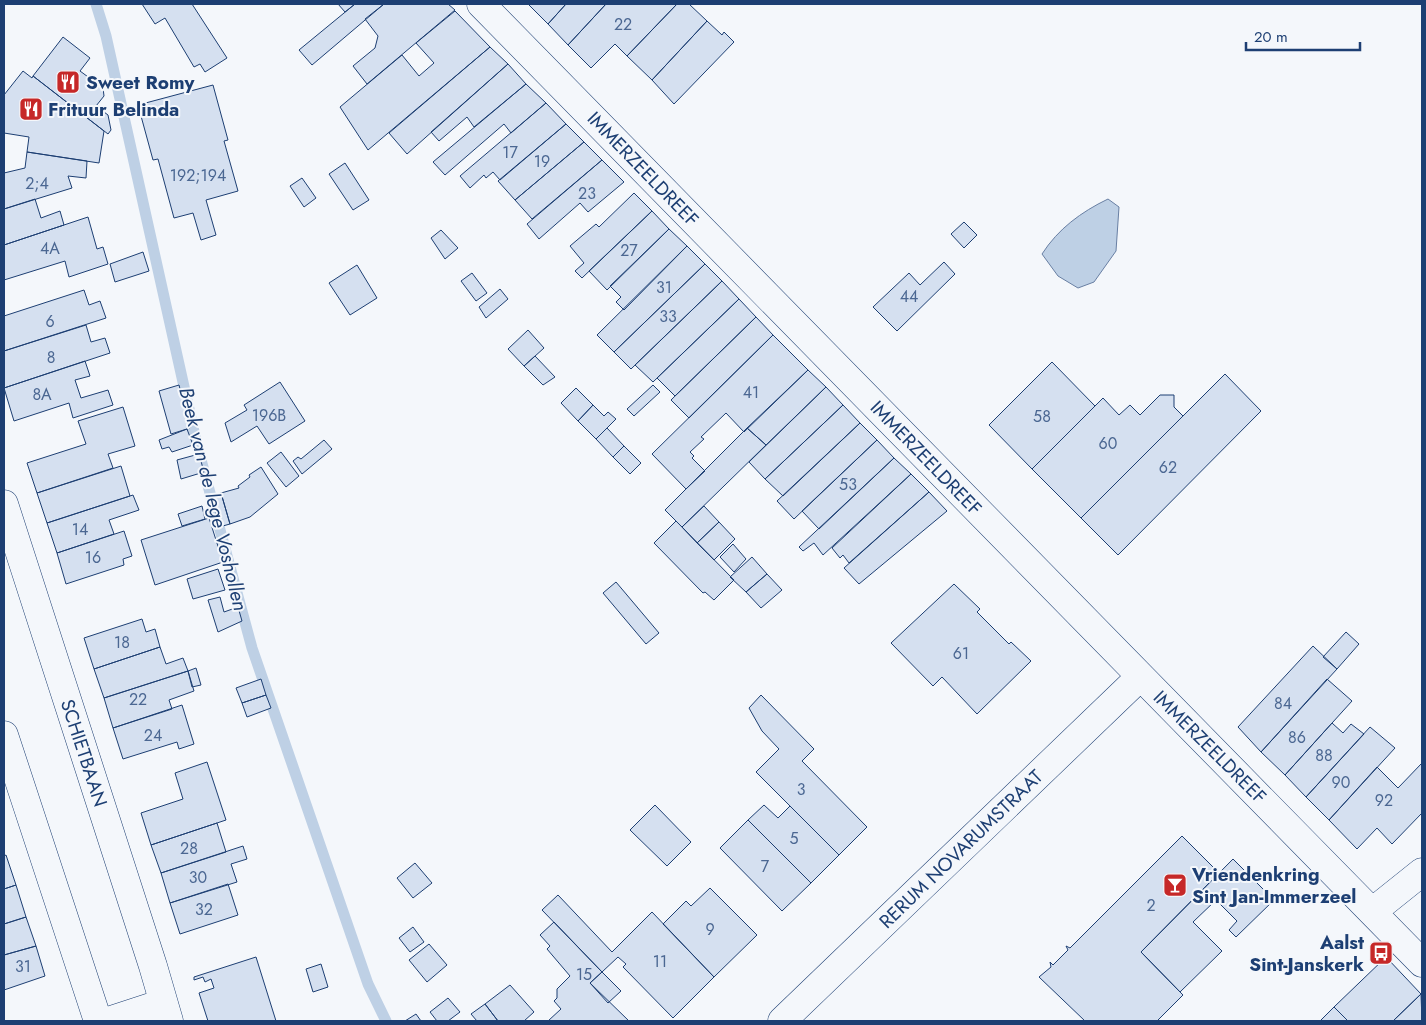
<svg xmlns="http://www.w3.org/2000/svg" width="1426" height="1025" font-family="Jost,sans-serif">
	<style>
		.water { fill: #bed0e5; stroke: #687fa3 }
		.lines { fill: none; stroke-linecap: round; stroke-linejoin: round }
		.stream { stroke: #bed0e5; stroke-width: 11 }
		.building { fill: #d5e0f0; stroke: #1d3f73 }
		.minor-casing { stroke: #1d3f73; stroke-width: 29 }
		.minor { stroke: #f4f7fb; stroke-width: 28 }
		.labels { text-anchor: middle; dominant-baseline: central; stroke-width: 4; stroke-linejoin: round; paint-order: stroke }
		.number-label { font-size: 16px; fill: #4b6792 }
		.poi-label { font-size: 19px; font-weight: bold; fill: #1d3f73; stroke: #f4f7fb; text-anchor: start }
		.street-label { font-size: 19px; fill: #1d3f73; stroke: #f4f7fb }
		.water-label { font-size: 20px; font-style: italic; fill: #1d3f73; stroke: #f4f7fb }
	</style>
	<rect width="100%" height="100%" fill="#f4f7fb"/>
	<path class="water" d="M 1108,199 L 1119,207 L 1116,251 L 1094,282 L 1078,288 L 1058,276 L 1042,254 C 1058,229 1081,212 1108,199 Z"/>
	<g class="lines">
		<path class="stream" d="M 96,4 L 106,36 L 197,445 L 252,648 L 368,984 L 386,1021"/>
	</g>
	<path class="building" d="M 142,4 L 192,4 L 227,58 L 205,72 L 200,64 L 194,67 L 165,18 L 155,24 Z
		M 338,4 L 355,4 L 345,12 Z
		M 355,4 L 384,4 L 312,65 L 299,50 Z
		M 384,4 L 448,4 L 455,10 L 367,84 L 353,66 L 375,48 L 378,36 L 365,19 Z
		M 528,4 L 566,4 L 548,24 Z
		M 566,4 L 606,4 L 568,45 L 548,24 Z
		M 606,4 L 677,4 L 627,56 L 615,44 L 591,68 L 568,45 Z
		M 677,4 L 689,4 L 707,21 L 652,80 L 627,56 Z
		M 455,11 L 490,47 L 368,150 L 340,107 L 402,55 L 419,76 L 434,63 L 416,43 Z
		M 707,21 L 722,35 L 724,32 L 734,42 L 674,104 L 652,80 Z
		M 63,37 L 90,58 L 80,71 L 103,88 L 104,96 L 96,106 L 108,115 L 111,130 L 108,134 L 33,76 Z
		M 490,47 L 508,64 L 407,154 L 389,133 Z
		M 508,64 L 526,84 L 474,127 L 467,117 L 439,141 L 431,132 Z
		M 23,71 L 32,78 L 33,76 L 104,131 L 99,163 L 27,152 L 29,137 L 4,133 L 4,95 Z
		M 526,84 L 546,103 L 511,133 L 504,124 L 445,175 L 433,162 Z
		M 213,85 L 228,140 L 224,141 L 238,191 L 206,200 L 216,235 L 201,240 L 193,213 L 174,218 L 158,159 L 153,160 L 138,105 Z
		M 546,103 L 566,124 L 500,180 L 493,172 L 486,178 L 484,175 L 470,188 L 460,176 Z
		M 566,124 L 584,142 L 515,200 L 498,181 Z
		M 584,142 L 602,160 L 532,219 L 515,200 Z
		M 27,152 L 87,161 L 86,178 L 68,176 L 72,188 L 4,209 L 4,173 L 25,168 Z
		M 602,160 L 624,182 L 588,212 L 580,203 L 539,239 L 527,224 Z
		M 345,163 L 369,200 L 353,210 L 329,174 Z
		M 302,178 L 316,198 L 304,207 L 290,186 Z
		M 634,193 L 652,211 L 582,278 L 575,271 L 584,263 L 570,246 L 596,224 L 599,227 Z
		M 35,199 L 41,218 L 60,211 L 64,225 L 4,245 L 4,209 Z
		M 652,211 L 669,229 L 607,290 L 589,271 Z
		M 88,217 L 97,249 L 103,247 L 108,264 L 69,277 L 65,261 L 4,280 L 4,245 Z
		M 964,222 L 977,235 L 964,248 L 951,234 Z
		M 669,229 L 687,246 L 624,310 L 616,302 L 621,297 L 610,286 Z
		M 441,230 L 458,248 L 445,259 L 431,238 Z
		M 687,246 L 705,264 L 614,352 L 597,335 Z
		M 143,252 L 149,271 L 115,282 L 110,264 Z
		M 944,262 L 955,274 L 897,331 L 873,307 L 909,273 L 920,285 Z
		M 705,264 L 722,281 L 631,369 L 614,352 Z
		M 357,265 L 377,298 L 350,315 L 329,283 Z
		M 472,273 L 487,293 L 476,301 L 461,281 Z
		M 722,281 L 739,299 L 653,382 L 635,365 Z
		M 500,289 L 508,299 L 486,318 L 479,307 Z
		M 84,290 L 89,305 L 100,301 L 106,318 L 4,351 L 4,316 Z
		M 739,299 L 756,317 L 675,396 L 657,378 Z
		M 756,317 L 773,335 L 689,418 L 671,400 Z
		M 86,325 L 91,342 L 105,338 L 110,353 L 4,388 L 4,351 Z
		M 528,330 L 544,348 L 524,366 L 508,349 Z
		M 773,335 L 808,370 L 744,432 L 726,413 L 701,437 L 704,439 L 690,452 L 694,456 L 692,458 L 705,471 L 686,489 L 652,454 Z
		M 535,356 L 555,377 L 543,385 L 524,366 Z
		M 85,361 L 90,376 L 75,380 L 81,398 L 108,390 L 113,405 L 73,418 L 69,403 L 14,421 L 4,388 Z
		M 1052,362 L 1095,406 L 1032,469 L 989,425 Z
		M 808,370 L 826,387 L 766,445 L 747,428 Z
		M 1225,374 L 1261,411 L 1118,555 L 1081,518 Z
		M 280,382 L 305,421 L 269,444 L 257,426 L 231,442 L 225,423 L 247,410 L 244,405 Z
		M 179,385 L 190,428 L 171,434 L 159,391 Z
		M 653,385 L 660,392 L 634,416 L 627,409 Z
		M 826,387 L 843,405 L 765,479 L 749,462 Z
		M 576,388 L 593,405 L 578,421 L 561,403 Z
		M 1160,395 L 1174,395 L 1174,407 L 1183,416 L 1081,518 L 1032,469 L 1103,398 L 1119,415 L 1130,405 L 1140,415 Z
		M 593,405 L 604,416 L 608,412 L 616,419 L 596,439 L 578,421 Z
		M 843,405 L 860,423 L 783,496 L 765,479 Z
		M 123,407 L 135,446 L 108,454 L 113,468 L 37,493 L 27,463 L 86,444 L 78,421 Z
		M 860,423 L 877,440 L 794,519 L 777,501 Z
		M 607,428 L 624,446 L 613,457 L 596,439 Z
		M 747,428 L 766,445 L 682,527 L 665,510 Z
		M 187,429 L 193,445 L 172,452 L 169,447 L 162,449 L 159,440 Z
		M 324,440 L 332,449 L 302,474 L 293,461 L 298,457 L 301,459 Z
		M 877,440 L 894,458 L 819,529 L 802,511 Z
		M 624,446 L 641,463 L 630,474 L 613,457 Z
		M 281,452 L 299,476 L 286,487 L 267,463 Z
		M 199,454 L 204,472 L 181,479 L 177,460 Z
		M 894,458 L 911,474 L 823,555 L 814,543 L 803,551 L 799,547 Z
		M 121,466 L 130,496 L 47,523 L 37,493 Z
		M 261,467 L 278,494 L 250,517 L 230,524 L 221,493 L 239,488 L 238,486 L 250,477 L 249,475 Z
		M 911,474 L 929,492 L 849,563 L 843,555 L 840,558 L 832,548 Z
		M 929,492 L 947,511 L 859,584 L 844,568 Z
		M 221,493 L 230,524 L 219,527 L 212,496 Z
		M 133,495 L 139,510 L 109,520 L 114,534 L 57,553 L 47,523 Z
		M 202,506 L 205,519 L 182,526 L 178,514 Z
		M 704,506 L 719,522 L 697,543 L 682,527 Z
		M 209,518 L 223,562 L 155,585 L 141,540 Z
		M 676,521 L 734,580 L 714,600 L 705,592 L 703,593 L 654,543 Z
		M 719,522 L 735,539 L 714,560 L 697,543 Z
		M 124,531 L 132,556 L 123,559 L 124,565 L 66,584 L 57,553 Z
		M 733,544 L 746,559 L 734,572 L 720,557 Z
		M 752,557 L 767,574 L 746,592 L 730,577 Z
		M 218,569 L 225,590 L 193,599 L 187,579 Z
		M 767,574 L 782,590 L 761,608 L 746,592 Z
		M 616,582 L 659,633 L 646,644 L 603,593 Z
		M 954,584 L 980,609 L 977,612 L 1009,644 L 1011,642 L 1031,661 L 977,714 L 942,677 L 933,686 L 891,643 Z
		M 220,597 L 224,612 L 238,607 L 242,621 L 218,632 L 208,600 Z
		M 142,619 L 146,632 L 155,629 L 160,647 L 94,669 L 84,638 Z
		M 1346,632 L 1359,644 L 1337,669 L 1323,657 Z
		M 1313,646 L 1337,669 L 1261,752 L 1238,727 Z
		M 160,647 L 166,664 L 183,658 L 188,671 L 104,698 L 94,669 Z
		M 196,668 L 201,685 L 192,687 L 188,671 Z
		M 188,671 L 194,691 L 169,700 L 172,709 L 113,728 L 104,698 Z
		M 261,679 L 266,695 L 242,703 L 236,688 Z
		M 1327,679 L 1352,701 L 1285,775 L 1261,752 Z
		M 266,695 L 271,708 L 247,717 L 242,703 Z
		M 761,695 L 814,749 L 802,761 L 867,827 L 839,855 L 756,772 L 779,749 L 762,731 L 749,708 Z
		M 182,705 L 194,744 L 179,749 L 177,742 L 123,759 L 113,728 Z
		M 1332,723 L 1343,733 L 1351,724 L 1364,734 L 1306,797 L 1285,775 Z
		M 1370,727 L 1395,748 L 1329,820 L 1306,797 Z
		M 207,762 L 226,820 L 151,845 L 141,813 L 183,799 L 175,773 Z
		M 1422,763 L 1422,813 L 1392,844 L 1377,828 L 1357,849 L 1329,820 L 1377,767 L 1398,788 Z
		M 655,805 L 691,842 L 667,866 L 630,830 Z
		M 764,805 L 778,818 L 790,806 L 839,855 L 811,883 L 748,820 Z
		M 748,820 L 811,883 L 782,911 L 720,848 Z
		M 217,823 L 226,852 L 161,873 L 151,845 Z
		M 1182,836 L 1219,873 L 1141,952 L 1183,995 L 1157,1021 L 1085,1021 L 1039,977 L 1051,967 L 1050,962 L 1053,965 L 1068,950 L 1066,946 L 1070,948 Z
		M 243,846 L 247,859 L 231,864 L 237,882 L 170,903 L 161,873 Z
		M 6,855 L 16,885 L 4,889 L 4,856 Z
		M 1233,859 L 1274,900 L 1236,937 L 1229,930 L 1237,921 L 1216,900 L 1193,922 L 1222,951 L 1180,992 L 1141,952 Z
		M 415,863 L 432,883 L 413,898 L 397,878 Z
		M 228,884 L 238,915 L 180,934 L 170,903 Z
		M 16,885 L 26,917 L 4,924 L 4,889 Z
		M 710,888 L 757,935 L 714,977 L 663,924 L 686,901 L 691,906 Z
		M 558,895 L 612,952 L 652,912 L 714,977 L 673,1018 L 623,967 L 626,964 L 618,957 L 602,972 L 542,910 Z
		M 26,917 L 36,946 L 4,955 L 4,924 Z
		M 554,922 L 602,972 L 590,983 L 629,1021 L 548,1021 L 561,1009 L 554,1001 L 557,998 L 557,989 L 570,976 L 547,949 L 550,946 L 540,935 Z
		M 413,927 L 424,942 L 410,952 L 399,938 Z
		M 429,944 L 447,965 L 427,982 L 409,960 Z
		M 36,946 L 45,976 L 4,990 L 4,955 Z
		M 256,957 L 276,1021 L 208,1021 L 199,993 L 214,988 L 211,979 L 205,982 L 203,977 L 194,980 L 194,977 Z
		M 1386,957 L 1421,994 L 1393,1021 L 1348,1021 L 1334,1007 Z
		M 321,964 L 328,987 L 313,992 L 306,969 Z
		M 602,972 L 621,991 L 608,1003 L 590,983 Z
		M 510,985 L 534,1012 L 524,1021 L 498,1021 L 485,1004 Z
		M 1421,994 L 1422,1021 L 1393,1021 Z
		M 448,998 L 460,1012 L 448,1021 L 437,1021 L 430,1012 Z
		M 485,1004 L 498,1021 L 477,1021 L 471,1014 Z
		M 1334,1007 L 1348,1021 L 1320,1021 Z
		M 416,1014 L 421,1021 L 405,1021 Z"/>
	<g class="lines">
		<g class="minor-casing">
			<path id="minor" d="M 481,4 L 1422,963
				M 4,504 L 153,966 L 169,1021
				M 4,735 L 98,1021
				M 1372,912 L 1422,872
				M 108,1021 L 163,1003
				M 782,1021 L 1140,677"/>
		</g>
		<use href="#minor" class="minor"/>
	</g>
	<defs>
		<g id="restaurant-square" transform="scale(1.25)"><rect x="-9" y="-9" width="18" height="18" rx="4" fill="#c62828" stroke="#f4f7fb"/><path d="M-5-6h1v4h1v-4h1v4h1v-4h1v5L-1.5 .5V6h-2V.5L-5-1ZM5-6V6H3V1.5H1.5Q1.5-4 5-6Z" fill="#fff"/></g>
		<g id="bar-square" transform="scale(1.25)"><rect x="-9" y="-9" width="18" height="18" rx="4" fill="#c62828" stroke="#f4f7fb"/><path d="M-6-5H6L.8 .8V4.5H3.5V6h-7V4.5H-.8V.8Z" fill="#fff"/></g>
		<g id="bus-square" transform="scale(1.25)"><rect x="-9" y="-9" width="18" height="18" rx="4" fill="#c62828" stroke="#f4f7fb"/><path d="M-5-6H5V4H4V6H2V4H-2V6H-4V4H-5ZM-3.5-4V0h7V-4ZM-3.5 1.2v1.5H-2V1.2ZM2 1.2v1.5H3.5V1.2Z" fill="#fff"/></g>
	</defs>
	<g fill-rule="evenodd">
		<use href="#restaurant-square" x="68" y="82"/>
		<use href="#restaurant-square" x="31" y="109"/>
		<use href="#bar-square" x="1175" y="885"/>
		<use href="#bus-square" x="1381" y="953"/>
	</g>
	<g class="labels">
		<g class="number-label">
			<text x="623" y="24">22</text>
			<text x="510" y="152">17</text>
			<text x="542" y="161">19</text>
			<text x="198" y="175">192;194</text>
			<text x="37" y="183">2;4</text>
			<text x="587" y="193">23</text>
			<text x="50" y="248">4A</text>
			<text x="629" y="250">27</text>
			<text x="664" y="287">31</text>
			<text x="909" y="296">44</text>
			<text x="668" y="316">33</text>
			<text x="50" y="321">6</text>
			<text x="51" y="357">8</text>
			<text x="751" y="392">41</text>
			<text x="42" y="394">8A</text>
			<text x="269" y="415">196B</text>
			<text x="1042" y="416">58</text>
			<text x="1108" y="443">60</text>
			<text x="1168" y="467">62</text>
			<text x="848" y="484">53</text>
			<text x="80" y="529">14</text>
			<text x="93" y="557">16</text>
			<text x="122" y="642">18</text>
			<text x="961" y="653">61</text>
			<text x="138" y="699">22</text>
			<text x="1283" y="703">84</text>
			<text x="153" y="735">24</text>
			<text x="1297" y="737">86</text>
			<text x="1324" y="755">88</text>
			<text x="1341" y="782">90</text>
			<text x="801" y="789">3</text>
			<text x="1384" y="800">92</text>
			<text x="794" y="838">5</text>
			<text x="189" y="848">28</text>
			<text x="765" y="866">7</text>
			<text x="198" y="877">30</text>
			<text x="1151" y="905">2</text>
			<text x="204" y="909">32</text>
			<text x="710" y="929">9</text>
			<text x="660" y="961">11</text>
			<text x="23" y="966">31</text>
			<text x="584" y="974">15</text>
		</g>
		<g class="poi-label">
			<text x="86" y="82">Sweet Romy</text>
			<text x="48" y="109">Frituur Belinda</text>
			<text x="1192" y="874">Vriendenkring<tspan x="1192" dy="22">Sint Jan-Immerzeel</tspan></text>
			<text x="1364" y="942" text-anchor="end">Aalst<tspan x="1364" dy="22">Sint-Janskerk</tspan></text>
		</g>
		<g class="street-label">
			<text transform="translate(643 169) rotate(46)">IMMERZEELDREEF</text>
			<text transform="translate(926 458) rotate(46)">IMMERZEELDREEF</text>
			<text transform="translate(1210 747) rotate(45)">IMMERZEELDREEF</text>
			<text transform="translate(84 753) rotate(72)">SCHIETBAAN</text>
			<text transform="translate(961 849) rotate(-44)">RERUM NOVARUMSTRAAT</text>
		</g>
		<g class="water-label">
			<text transform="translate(213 499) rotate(76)">Beek van de lege Voshollen</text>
		</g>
	</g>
	<rect width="1426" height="1025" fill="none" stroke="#1d3f73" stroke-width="10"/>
	<path d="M1246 42v8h114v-8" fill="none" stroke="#1d3f73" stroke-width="2.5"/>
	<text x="1254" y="42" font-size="15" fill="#1d3f73" stroke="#f4f7fb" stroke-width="4" paint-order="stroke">20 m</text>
</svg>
